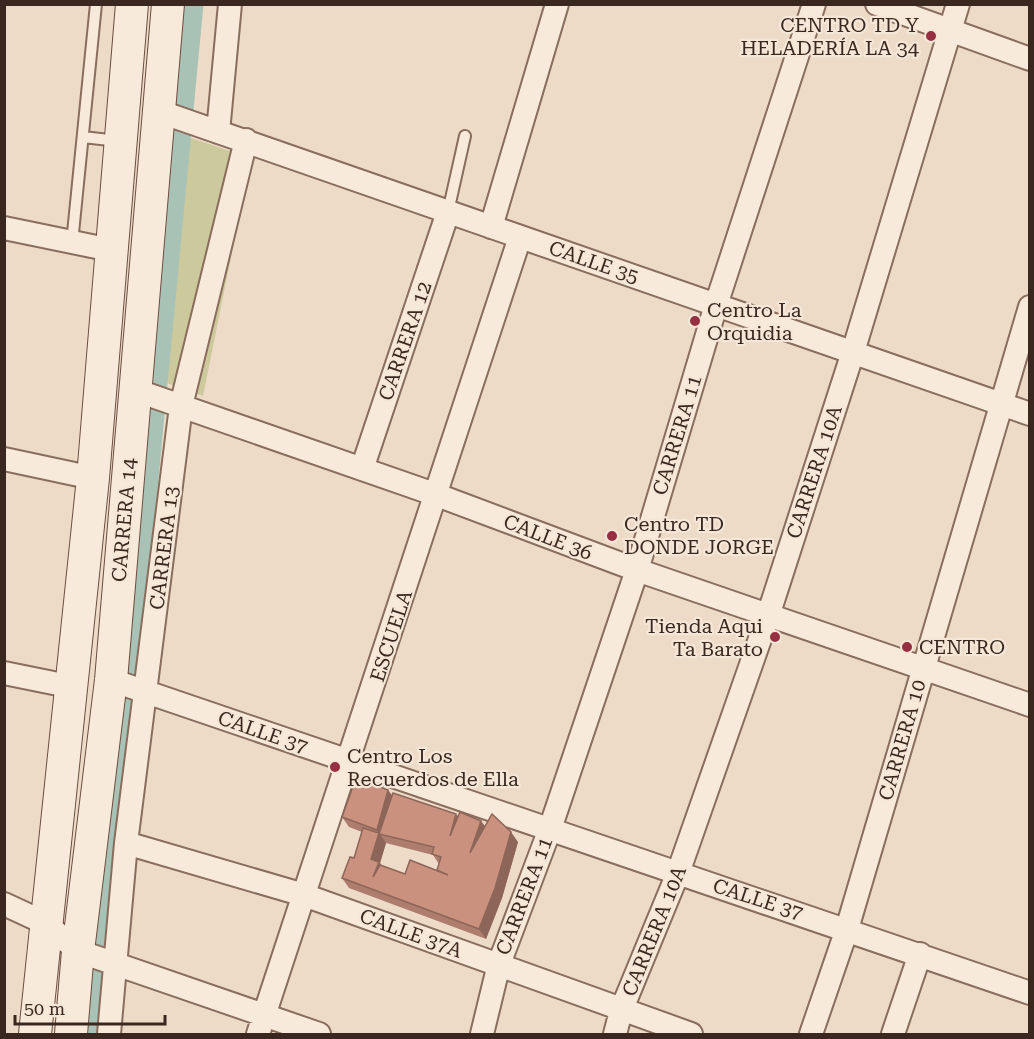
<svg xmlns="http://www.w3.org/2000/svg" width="1034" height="1039" font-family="'Roboto Serif',serif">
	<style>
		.green { fill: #ccc99c }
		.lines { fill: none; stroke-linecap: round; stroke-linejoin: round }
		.canal { stroke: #a9c2b6; stroke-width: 21 }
		.lane-casing { stroke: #896d5d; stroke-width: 14 }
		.street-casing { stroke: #896d5d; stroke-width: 26 }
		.secondary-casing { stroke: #6b4e40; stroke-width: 34 }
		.lane { stroke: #f8eadb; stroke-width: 10 }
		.street { stroke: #f8eadb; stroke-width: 22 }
		.secondary { stroke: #f8eadb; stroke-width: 32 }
		.wall { fill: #ae7d6d; fill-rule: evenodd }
		.shaded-wall { fill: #8d6659 }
		.building { fill: #ca917f; stroke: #8d6659; stroke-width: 1.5 }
		.poi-dot { fill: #962f42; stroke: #f5e7d7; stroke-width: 2 }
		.labels { text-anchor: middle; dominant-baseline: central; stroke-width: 4.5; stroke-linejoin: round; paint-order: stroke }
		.poi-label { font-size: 20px; fill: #3a2820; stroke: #f5e7d7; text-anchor: start }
		.street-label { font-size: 20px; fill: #3a2820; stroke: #f5e7d7 }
	</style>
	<rect width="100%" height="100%" fill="#eddbc8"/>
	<path class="green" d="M 173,132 L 251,158 L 203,396 L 150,377 Z"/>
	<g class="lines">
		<path class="canal" d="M 88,1034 L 126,710 L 193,4"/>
		<g class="lane-casing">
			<path id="lane" d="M 83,137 L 118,141
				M 448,212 L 465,136
				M 72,243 L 96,4"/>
		</g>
		<g class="street-casing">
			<path id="street" d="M 877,4 L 1030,59
				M 158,111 L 1030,414
				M 218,132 L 230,4
				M 491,227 L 557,4
				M 4,228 L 111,250
				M 135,390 L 437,495 L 637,570 L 1030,705
				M 4,459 L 93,478
				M 362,469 L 448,212
				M 4,673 L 73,687
				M 111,680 L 1030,993
				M 126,843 L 304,895 L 691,1034
				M 4,904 L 45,923 L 78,951 L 319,1034
				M 109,1034 L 126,843 L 181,406 L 246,140
				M 258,1034 L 520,237
				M 482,1034 L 499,964 L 550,829 L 637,570 L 716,305 L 814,4
				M 615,1034 L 621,1011 L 678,873 L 768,616 L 853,352 L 958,4
				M 811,1034 L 847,929 L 1030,307
				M 893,1034 L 920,954"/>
		</g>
		<g class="secondary-casing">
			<path id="secondary" d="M 35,1034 L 93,478 L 132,4
				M 71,1034 L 78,951 L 111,680 L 168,4"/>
		</g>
		<use href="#lane" class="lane"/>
		<use href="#street" class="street"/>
		<use href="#secondary" class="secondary"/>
	</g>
	<path class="wall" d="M 392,795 L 458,816 L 485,826 L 518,842 L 502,898 L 486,939 L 349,888 L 342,878 L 354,858 L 362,832 L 349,827 L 342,817 ZM 386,843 L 433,855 L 439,864 L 438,871 L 405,874 L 381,865 L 380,863 Z"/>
	<path class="shaded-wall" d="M 388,790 L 395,799 L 379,834 L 377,830 Z
		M 456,814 L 463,823 L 450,836 Z
		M 481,821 L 488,830 L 470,853 Z
		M 511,832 L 518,842 L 502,898 L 486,939 L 479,929 Z
		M 379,833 L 386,843 L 380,863 L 386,872 L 380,887 L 371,859 Z"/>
	<path class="building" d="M 356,778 L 388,790 L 377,830 L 342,817 Z
		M 393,793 L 456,814 L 450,836 L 460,812 L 481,821 L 470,853 L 492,814 L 511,832 L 495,888 L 479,929 L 342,878 L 350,857 L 354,858 L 363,828 L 379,833 L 371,859 L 379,862 L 373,877 L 380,865 L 405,874 L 410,860 L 448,875 L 437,870 L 441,857 L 432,854 L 434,847 L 379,834 Z"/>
	<g class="poi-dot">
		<circle cx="931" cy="36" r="6"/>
		<circle cx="695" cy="321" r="6"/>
		<circle cx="612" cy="536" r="6"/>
		<circle cx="775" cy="637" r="6"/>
		<circle cx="907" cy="647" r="6"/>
		<circle cx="335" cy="767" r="6"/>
	</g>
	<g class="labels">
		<g class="poi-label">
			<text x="919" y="25" text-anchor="end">CENTRO TD Y<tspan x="919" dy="23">HELADERÍA LA 34</tspan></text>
			<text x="707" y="310">Centro La<tspan x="707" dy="23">Orquidia</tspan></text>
			<text x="624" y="524">Centro TD<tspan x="624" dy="23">DONDE JORGE</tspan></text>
			<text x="763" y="626" text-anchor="end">Tienda Aqui<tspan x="763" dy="23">Ta Barato</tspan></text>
			<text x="919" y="647">CENTRO</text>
			<text x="347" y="756">Centro Los<tspan x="347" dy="23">Recuerdos de Ella</tspan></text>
		</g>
		<g class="street-label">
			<text transform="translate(594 262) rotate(19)">CALLE 35</text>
			<text transform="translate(405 341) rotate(-71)">CARRERA 12</text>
			<text transform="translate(677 435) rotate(-73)">CARRERA 11</text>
			<text transform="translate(814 472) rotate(-72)">CARRERA 10A</text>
			<text transform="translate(124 520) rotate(-85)">CARRERA 14</text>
			<text transform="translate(548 537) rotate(21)">CALLE 36</text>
			<text transform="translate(164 548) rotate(-83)">CARRERA 13</text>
			<text transform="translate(391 636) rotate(-72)">ESCUELA</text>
			<text transform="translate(263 732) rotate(19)">CALLE 37</text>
			<text transform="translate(902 740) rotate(-74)">CARRERA 10</text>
			<text transform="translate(524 896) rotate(-69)">CARRERA 11</text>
			<text transform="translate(758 899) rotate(18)">CALLE 37</text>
			<text transform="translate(654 931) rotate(-68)">CARRERA 10A</text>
			<text transform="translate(411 933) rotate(20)">CALLE 37A</text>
		</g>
	</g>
	<rect width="1034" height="1039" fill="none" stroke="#3a2820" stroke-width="12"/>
	<path d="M15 1015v9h150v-9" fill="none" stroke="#3a2820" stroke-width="3"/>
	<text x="24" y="1015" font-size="18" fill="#3a2820" stroke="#f5e7d7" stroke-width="4.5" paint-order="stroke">50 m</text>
</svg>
